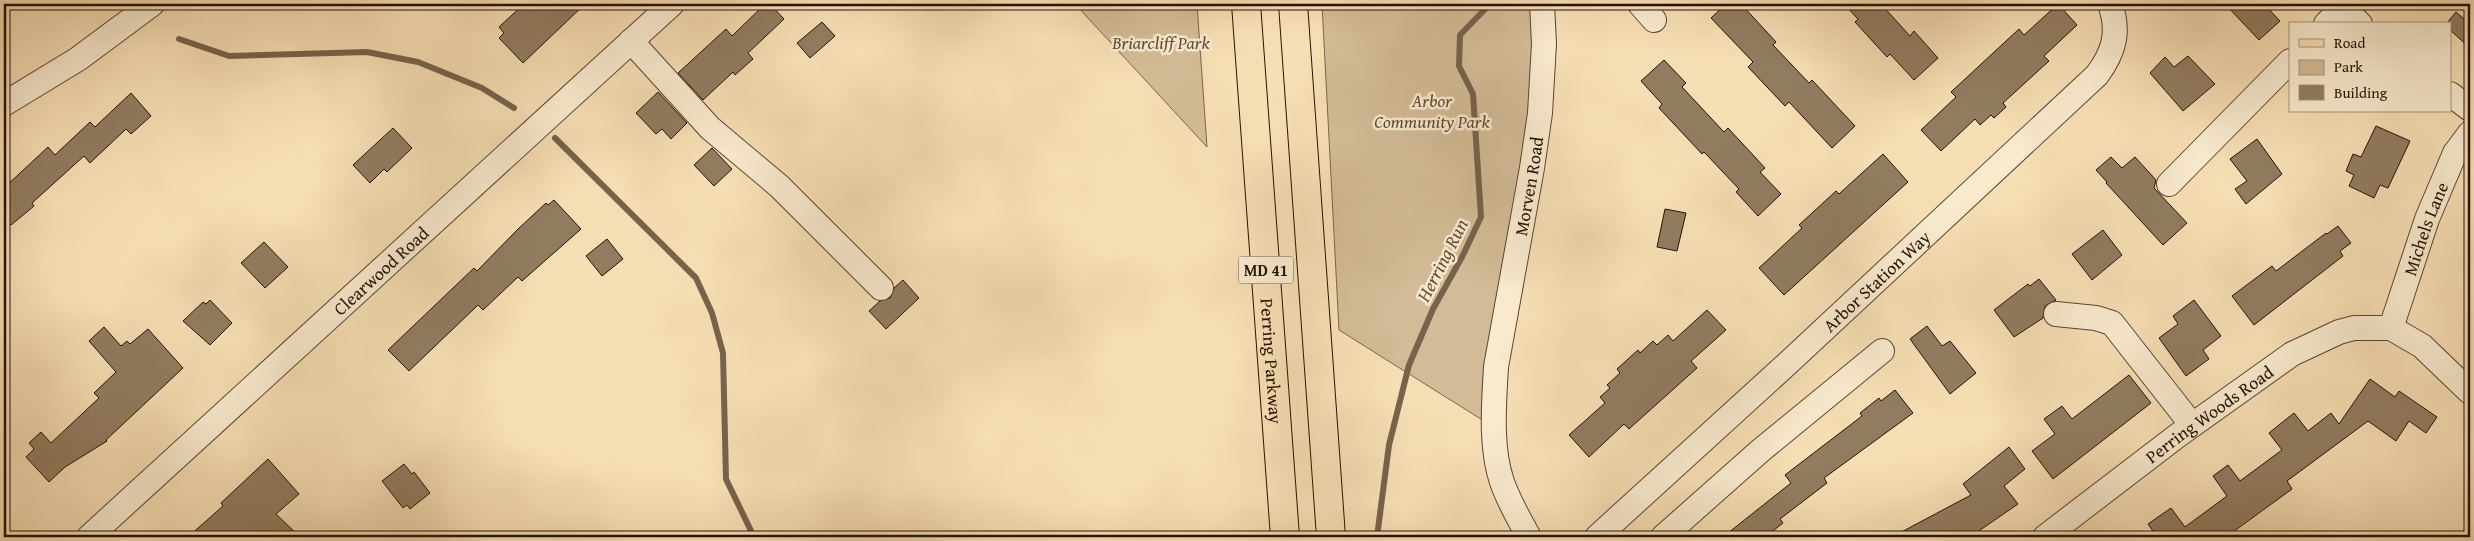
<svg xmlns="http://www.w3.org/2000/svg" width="2474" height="541" font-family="'Gentium Book Plus',serif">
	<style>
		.green { fill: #d2bb96; stroke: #7b664e }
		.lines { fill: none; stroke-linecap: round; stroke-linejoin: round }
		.stream { stroke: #77624b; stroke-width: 6 }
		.building { fill: #917c60; stroke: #241106 }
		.minor-casing { stroke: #584432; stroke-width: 26 }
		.major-casing { stroke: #241106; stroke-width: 30 }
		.minor { stroke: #f9eace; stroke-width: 24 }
		.major { stroke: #f6deb4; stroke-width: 28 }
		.labels { text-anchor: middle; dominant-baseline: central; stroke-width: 5; stroke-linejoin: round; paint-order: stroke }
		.shield { fill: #f9eace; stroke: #645242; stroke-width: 1 }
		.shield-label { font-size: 16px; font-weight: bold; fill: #241106 }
		.park-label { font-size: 18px; font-style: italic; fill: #614c38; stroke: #f9eace }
		.street-label { font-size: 18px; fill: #241106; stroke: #f9eace }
		.water-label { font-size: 19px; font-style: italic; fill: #634e3a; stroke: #f9eace }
	</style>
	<rect width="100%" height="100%" fill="#f6deb4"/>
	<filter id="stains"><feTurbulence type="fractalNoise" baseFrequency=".004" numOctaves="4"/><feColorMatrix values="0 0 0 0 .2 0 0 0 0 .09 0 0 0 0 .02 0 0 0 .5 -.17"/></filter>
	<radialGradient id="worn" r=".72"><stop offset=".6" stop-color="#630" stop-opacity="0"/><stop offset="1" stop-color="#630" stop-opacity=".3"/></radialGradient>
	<path class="green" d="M 1075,4 L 1197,4 L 1207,147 Z
		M 1322,4 L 1535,4 L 1543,68 L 1484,421 L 1339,330 Z"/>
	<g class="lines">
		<path class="stream" d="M 82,4 L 86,5
			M 179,39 L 229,56 L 367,52 L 418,62 L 482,88 L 514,108
			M 555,138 L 696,278 L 712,313 L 723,353 L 726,479 L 754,537
			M 1377,537 L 1389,445 L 1409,365 L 1433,309 L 1462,257 L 1481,217 L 1473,94 L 1459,66 L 1460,35 L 1490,4"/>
	</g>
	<path class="building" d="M 524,4 L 585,4 L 523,63 L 499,38 L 504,33 L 499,27 Z
		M 765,4 L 770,4 L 784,19 L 748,53 L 753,59 L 735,75 L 733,72 L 703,100 L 678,73 L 726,29 L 732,36 Z
		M 1726,4 L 1741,4 L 1776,42 L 1773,45 L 1809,83 L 1812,80 L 1855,126 L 1832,148 L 1789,102 L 1785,106 L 1748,67 L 1753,62 L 1711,18 Z
		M 1844,4 L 1881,4 L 1910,36 L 1914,31 L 1938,58 L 1914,80 L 1890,54 L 1887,57 L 1855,22 L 1858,19 Z
		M 2058,4 L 2077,25 L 2044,56 L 2049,61 L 2003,103 L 2006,107 L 1994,118 L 1991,115 L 1980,125 L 1975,119 L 1941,151 L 1921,130 L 1956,97 L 1951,92 L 2019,29 L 2024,35 Z
		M 2225,4 L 2264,4 L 2280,21 L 2259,40 Z
		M 2456,12 L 2470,24 L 2470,48 L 2450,30 L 2450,24 L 2446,24 Z
		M 822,22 L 835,36 L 810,58 L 797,43 Z
		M 2188,56 L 2215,84 L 2183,111 L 2150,73 L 2165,57 L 2174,67 Z
		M 1664,60 L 1686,83 L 1682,87 L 1724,132 L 1728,128 L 1765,168 L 1760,172 L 1781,194 L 1758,216 L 1736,192 L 1739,189 L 1704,152 L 1702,154 L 1659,108 L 1662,104 L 1641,81 Z
		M 658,92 L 687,123 L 671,139 L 662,129 L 656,134 L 636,113 Z
		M 131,93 L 151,116 L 131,134 L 126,129 L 90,163 L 84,156 L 32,203 L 34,206 L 11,225 L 4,216 L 4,188 L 48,147 L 55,155 L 90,122 L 95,127 Z
		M 2376,126 L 2410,141 L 2388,188 L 2380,185 L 2374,198 L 2349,186 L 2354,175 L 2346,171 L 2353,154 L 2361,157 Z
		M 393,128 L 412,148 L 387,172 L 384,169 L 370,183 L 353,165 Z
		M 2257,139 L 2282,174 L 2246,204 L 2235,189 L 2247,181 L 2230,159 Z
		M 712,148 L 732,169 L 714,186 L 694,165 Z
		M 1883,154 L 1908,182 L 1784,295 L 1759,268 L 1802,228 L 1799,225 L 1836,191 L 1839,194 Z
		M 2111,157 L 2122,168 L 2135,157 L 2156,180 L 2154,188 L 2187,223 L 2163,245 L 2106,183 L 2107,182 L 2096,170 Z
		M 554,200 L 581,229 L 522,281 L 518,277 L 483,310 L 478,305 L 409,371 L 388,350 L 474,268 L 477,271 L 517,230 L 546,203 L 548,205 Z
		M 1665,209 L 1686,213 L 1677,251 L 1657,247 Z
		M 2338,226 L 2351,243 L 2340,251 L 2343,256 L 2254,325 L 2232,296 L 2272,266 L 2276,271 L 2326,233 L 2327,234 Z
		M 2103,230 L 2122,255 L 2092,280 L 2072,254 Z
		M 607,239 L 623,259 L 602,276 L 586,256 Z
		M 264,242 L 288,267 L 265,288 L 241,263 Z
		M 2039,279 L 2056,300 L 2045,306 L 2043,318 L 2014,337 L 1994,310 L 2028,284 L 2030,286 Z
		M 903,280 L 919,298 L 886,329 L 869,311 L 880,301 L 890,298 L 894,288 Z
		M 210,300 L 232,323 L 210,345 L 183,321 L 203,302 L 206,304 Z
		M 2194,300 L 2221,336 L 2203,350 L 2209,359 L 2186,376 L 2159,338 L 2178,324 L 2173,316 Z
		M 1707,310 L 1726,330 L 1691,361 L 1697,368 L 1629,429 L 1624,424 L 1589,457 L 1569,435 L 1605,403 L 1600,397 L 1610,388 L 1607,385 L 1620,373 L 1617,369 L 1638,350 L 1640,353 L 1653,341 L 1657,345 L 1668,335 L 1673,341 Z
		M 1927,326 L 1942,346 L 1950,341 L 1976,373 L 1950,394 L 1910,339 Z
		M 104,327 L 121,346 L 127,341 L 130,344 L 148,329 L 183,368 L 106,440 L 107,441 L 65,467 L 49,482 L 26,457 L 34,449 L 29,443 L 41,432 L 51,443 L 99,398 L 94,393 L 116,372 L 89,341 Z
		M 2129,375 L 2151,403 L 2053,479 L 2032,451 L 2055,434 L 2044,419 L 2062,406 L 2072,419 Z
		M 2370,379 L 2395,397 L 2399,391 L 2437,417 L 2426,433 L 2409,421 L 2396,441 L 2368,421 L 2287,481 L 2292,489 L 2226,537 L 2157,537 L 2148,524 L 2171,508 L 2185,527 L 2227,496 L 2213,476 L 2228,465 L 2240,481 L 2282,450 L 2269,433 L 2294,413 L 2308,431 L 2331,413 L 2339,424 Z
		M 1895,390 L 1913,413 L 1824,478 L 1827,483 L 1780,519 L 1783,523 L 1765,537 L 1723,537 L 1791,483 L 1785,475 L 1862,416 L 1860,413 L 1879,398 L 1881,401 Z
		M 2009,447 L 2025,469 L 2004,486 L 2018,504 L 1970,537 L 1892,537 L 1971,495 L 1963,484 Z
		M 268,459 L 299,494 L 276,514 L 300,537 L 188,537 L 223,506 L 221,503 Z
		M 404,464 L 412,474 L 414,472 L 430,493 L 410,509 L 407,505 L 403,508 L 382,481 Z"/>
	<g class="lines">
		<g class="minor-casing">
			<g id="minor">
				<path d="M 1640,4 L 1654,20"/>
				<path d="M 2340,4 L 2360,24"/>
				<path d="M 2326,24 L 2343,7"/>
				<path d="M 631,41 L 710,128 L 779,186 L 881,288"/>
				<path d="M 2450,94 L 2470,109"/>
				<path d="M 4,104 L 78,59 L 152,4"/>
				<path d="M 2169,184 L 2290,61"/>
				<path d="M 2056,314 L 2096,318 L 2112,323 L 2192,425"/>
				<path id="s1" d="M 2391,328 L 2427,219 L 2455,153 L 2470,133"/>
				<path id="s2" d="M 89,537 L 672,4"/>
				<path id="s3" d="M 1529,537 C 1519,519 1509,502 1502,482 C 1490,447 1494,403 1496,367 L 1532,168 L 1540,113 L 1544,44 L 1542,4"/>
				<path id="s4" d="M 1597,537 L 1788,363 L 2097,75 C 2114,52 2120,32 2110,4"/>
				<path d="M 1663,537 L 1760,451 L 1882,351"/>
				<path id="s5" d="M 2045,537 L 2177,436 L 2292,354 L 2339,332 L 2354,328 L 2391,328 L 2422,346 L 2470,392"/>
			</g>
		</g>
		<g class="major-casing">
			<g id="major">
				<path id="s6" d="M 1246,4 L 1285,537"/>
				<path d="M 1293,4 L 1331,537"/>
			</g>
		</g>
		<use href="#minor" class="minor"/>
		<use href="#major" class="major"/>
	</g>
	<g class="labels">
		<rect class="shield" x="1238.5" y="256.5" width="55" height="27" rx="4"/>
		<g class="shield-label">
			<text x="1266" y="270">MD 41</text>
		</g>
		<g class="park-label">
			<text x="1161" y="42">Briarcliff Park</text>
			<text x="1432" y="100">Arbor<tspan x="1432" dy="21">Community Park</tspan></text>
		</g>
		<g class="street-label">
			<text stroke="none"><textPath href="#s3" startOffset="361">Morven Road</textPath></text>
			<text stroke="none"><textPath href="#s1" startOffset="105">Michels Lane</textPath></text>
			<text stroke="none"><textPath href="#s2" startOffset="395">Clearwood Road</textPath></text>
			<text stroke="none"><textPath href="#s4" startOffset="379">Arbor Station Way</textPath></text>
			<text stroke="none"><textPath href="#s6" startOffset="358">Perring Parkway</textPath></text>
			<text stroke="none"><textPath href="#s5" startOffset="205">Perring Woods Road</textPath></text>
		</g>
		<g class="water-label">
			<text transform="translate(1442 260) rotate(-63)">Herring Run</text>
		</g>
	</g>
	<rect width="2474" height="541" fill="none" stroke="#f6deb4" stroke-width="20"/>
	<rect x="5" y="5" width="2464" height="531" fill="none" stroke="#241106" stroke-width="2.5"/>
	<rect x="10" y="10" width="2454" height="521" fill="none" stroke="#241106"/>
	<rect x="2289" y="22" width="162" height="90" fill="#f9eace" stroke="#a4937e"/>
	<rect x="2299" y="39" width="25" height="8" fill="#f6deb4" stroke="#a4937e"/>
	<text x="2334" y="48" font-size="15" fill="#241106">Road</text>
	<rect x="2299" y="60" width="25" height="15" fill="#d2bb96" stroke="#a4937e"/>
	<text x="2334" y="72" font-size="15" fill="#241106">Park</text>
	<rect x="2299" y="85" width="25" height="15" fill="#917c60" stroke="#a4937e"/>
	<text x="2334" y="98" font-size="15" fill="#241106">Building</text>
	<rect width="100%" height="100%" filter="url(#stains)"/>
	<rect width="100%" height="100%" fill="url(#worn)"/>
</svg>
